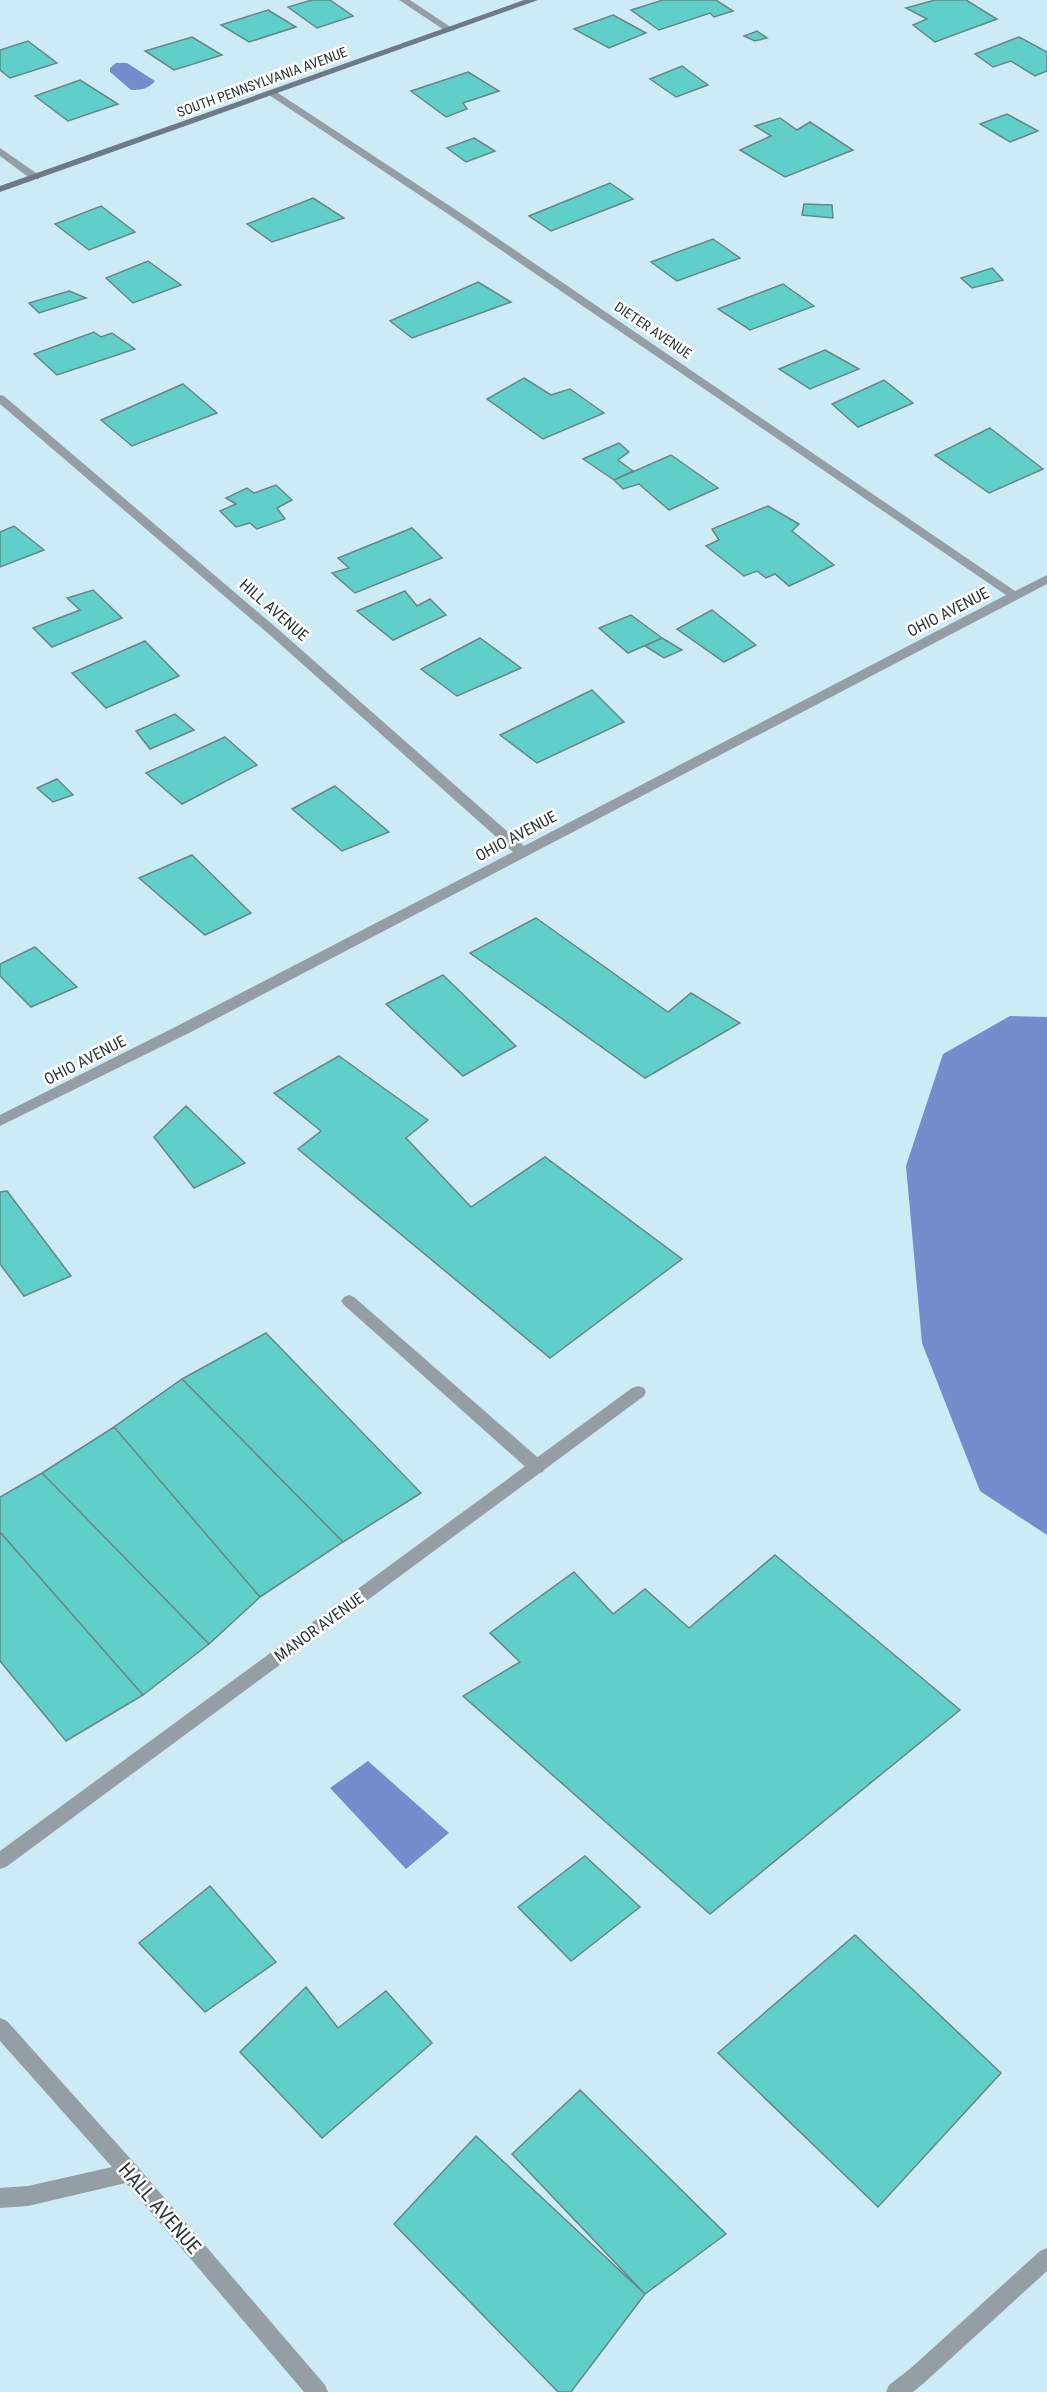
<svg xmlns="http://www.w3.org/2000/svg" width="1047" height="2392" font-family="'Roboto Condensed',sans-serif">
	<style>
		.water { fill: #758ccd }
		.building { fill: #60cfc9; stroke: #698684; stroke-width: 1.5 }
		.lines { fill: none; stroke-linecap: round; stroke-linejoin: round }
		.service { fill: #959ea5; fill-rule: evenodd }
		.minor { fill: #959ea5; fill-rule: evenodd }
		.secondary { fill: #6e7b86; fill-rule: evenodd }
		.labels { text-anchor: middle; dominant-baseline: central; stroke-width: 5; stroke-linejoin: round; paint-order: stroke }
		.far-street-label { font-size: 14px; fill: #2b373a; stroke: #fff }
		.street-label { font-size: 16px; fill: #2b373a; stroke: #fff }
		.near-street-label { font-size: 20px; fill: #2b373a; stroke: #fff }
	</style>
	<rect width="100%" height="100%" fill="#cdebf4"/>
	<path class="water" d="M 116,63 L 127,63 L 155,81 C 148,89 142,90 131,90 L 110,72 L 110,68 Z
		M 1010,1016 L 1047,1017 L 1047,1535 L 980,1491 L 922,1343 L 906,1166 L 943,1054 Z
		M 368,1761 L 449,1833 L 406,1869 L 330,1788 Z"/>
	<path class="building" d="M 312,0 L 330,0 L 353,16 L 317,28 L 288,7 Z
		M 663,0 L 716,0 L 733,11 L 714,17 L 710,13 L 659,30 L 631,10 Z
		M 935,0 L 966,0 L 997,19 L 935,42 L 913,25 L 927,19 L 906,8 Z
		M 268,10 L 296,27 L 249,42 L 221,25 Z
		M 613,15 L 646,33 L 609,48 L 574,29 Z
		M 757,31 L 767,38 L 755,41 L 744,36 Z
		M 192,37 L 222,55 L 174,70 L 145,51 Z
		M 1019,37 L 1047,52 L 1047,71 L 1035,76 L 1011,61 L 993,67 L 975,54 Z
		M 28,41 L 57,63 L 10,78 L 0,70 L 0,50 Z
		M 682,66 L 708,85 L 676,97 L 650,79 Z
		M 468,72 L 499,91 L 463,103 L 467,109 L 446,117 L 411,91 Z
		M 80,80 L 118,104 L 68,121 L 35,96 Z
		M 1007,114 L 1038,131 L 1010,142 L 980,124 Z
		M 780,118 L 797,130 L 810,122 L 853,150 L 785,177 L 740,150 L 771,136 L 755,126 Z
		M 474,138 L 495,151 L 466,162 L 447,148 Z
		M 610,183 L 633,199 L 551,231 L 529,216 Z
		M 313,198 L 344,218 L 272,242 L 247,224 Z
		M 804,204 L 832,205 L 833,218 L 802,215 Z
		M 101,206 L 135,232 L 89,250 L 55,224 Z
		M 713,239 L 740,258 L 677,281 L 651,262 Z
		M 148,261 L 181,285 L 133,303 L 106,278 Z
		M 992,268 L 1003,280 L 972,288 L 961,278 Z
		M 478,282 L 511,302 L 412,338 L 390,321 Z
		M 783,284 L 814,306 L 750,330 L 718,309 Z
		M 69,291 L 86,298 L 39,313 L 29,303 Z
		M 94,332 L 101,337 L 112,333 L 135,349 L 57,375 L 34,354 Z
		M 825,350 L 859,369 L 810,389 L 779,369 Z
		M 524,378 L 551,395 L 570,389 L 604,413 L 543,439 L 487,399 Z
		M 884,380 L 913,403 L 858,427 L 832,404 Z
		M 183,384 L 217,413 L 132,446 L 101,420 Z
		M 990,428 L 1043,469 L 989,493 L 935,455 Z
		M 619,443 L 629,452 L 618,460 L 633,471 L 614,480 L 583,459 Z
		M 671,455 L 718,488 L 669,510 L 639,484 L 623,489 L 614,480 Z
		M 276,485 L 292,500 L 277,508 L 285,519 L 257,529 L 250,523 L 236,527 L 220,511 L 236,504 L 226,498 L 247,488 L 254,493 Z
		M 768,506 L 799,524 L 792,531 L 834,565 L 789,586 L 775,574 L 766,578 L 757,571 L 744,576 L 706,546 L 719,540 L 712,529 Z
		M 14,526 L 44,550 L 0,567 L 0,532 Z
		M 412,528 L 442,558 L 355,593 L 332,573 L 349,568 L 338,558 Z
		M 93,590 L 122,618 L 52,647 L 33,628 L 80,610 L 67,598 Z
		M 405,591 L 417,606 L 430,599 L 446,615 L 393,640 L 357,611 Z
		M 712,610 L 756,645 L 724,662 L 677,629 Z
		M 631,615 L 662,638 L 628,653 L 599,628 Z
		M 480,638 L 521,668 L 457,696 L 421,669 Z
		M 662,638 L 682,650 L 664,658 L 645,646 Z
		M 145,641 L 179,676 L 106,708 L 72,673 Z
		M 592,690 L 624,722 L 537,763 L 500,735 Z
		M 175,714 L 194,730 L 150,749 L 136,731 Z
		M 225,737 L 257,765 L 182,804 L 146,773 Z
		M 57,779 L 73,795 L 53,802 L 37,788 Z
		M 335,786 L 389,832 L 342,851 L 292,809 Z
		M 192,855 L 251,913 L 205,935 L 139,878 Z
		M 536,918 L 668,1012 L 691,993 L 740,1023 L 645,1078 L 470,953 Z
		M 35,947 L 77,987 L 31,1007 L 0,976 L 0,964 Z
		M 443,975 L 516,1046 L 463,1076 L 386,1004 Z
		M 339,1056 L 428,1120 L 406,1138 L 471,1207 L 545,1157 L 682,1259 L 550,1358 L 298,1149 L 321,1131 L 274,1093 Z
		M 186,1106 L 245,1163 L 194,1188 L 154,1137 Z
		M 7,1191 L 71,1276 L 24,1296 L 0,1264 L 0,1192 Z
		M 266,1333 L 421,1493 L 343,1542 L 182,1379 Z
		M 182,1379 L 343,1542 L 260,1597 L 114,1427 Z
		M 114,1427 L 260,1597 L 209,1644 L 42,1473 Z
		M 42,1473 L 209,1644 L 143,1695 L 0,1532 L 0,1497 Z
		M 0,1532 L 143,1695 L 66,1741 L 0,1661 Z
		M 775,1555 L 960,1710 L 710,1914 L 463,1696 L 520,1662 L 490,1633 L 574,1572 L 613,1614 L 645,1589 L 689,1628 Z
		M 585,1856 L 640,1907 L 571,1961 L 518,1907 Z
		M 210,1886 L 276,1962 L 205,2012 L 139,1943 Z
		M 855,1935 L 1001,2073 L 878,2207 L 718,2053 Z
		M 306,1987 L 338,2028 L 386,1991 L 432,2043 L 322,2138 L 240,2052 Z
		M 580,2090 L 726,2234 L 645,2294 L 512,2154 Z
		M 476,2136 L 645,2294 L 571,2392 L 558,2392 L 394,2224 Z"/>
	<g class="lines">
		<path class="service" d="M 349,1295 L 354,1297 L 543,1462 L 545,1467 L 543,1472 L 537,1474 L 531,1472 L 344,1305 L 341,1301 L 344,1297 Z"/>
		<path class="minor" d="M 399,0 L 410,0 L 455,30 L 447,32 Z
			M 269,91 L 275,91 L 462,214 L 1015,591 L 1047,575 L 1047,584 L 191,1032 L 0,1126 L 0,1115 L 181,1024 L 513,852 L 271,636 L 0,404 L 0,395 L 4,396 L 279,630 L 524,846 L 1006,595 L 454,218 L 269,95 Z
			M 0,148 L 39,175 L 39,179 L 31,179 L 0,156 Z
			M 638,1386 L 644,1388 L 646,1392 L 644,1396 L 6,1867 L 0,1869 L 0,1851 L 632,1388 Z
			M 0,2018 L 7,2021 L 137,2166 L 325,2385 L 328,2392 L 304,2392 L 126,2183 L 28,2206 L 0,2208 L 0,2188 L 28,2186 L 112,2167 L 0,2041 Z
			M 1047,2248 L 1047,2271 L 925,2382 L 913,2392 L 886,2392 L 889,2385 L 911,2368 L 1040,2251 Z"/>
		<path class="secondary" d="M 524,0 L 538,0 L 0,192 L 0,186 Z"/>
	</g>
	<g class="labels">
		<g class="far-street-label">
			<text transform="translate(262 82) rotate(-20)">SOUTH PENNSYLVANIA AVENUE</text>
			<text transform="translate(653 330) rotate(34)">DIETER AVENUE</text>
		</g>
		<g class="street-label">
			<text transform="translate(274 610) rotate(41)">HILL AVENUE</text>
			<text transform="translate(948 612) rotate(-27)">OHIO AVENUE</text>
			<text transform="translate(516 836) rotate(-28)">OHIO AVENUE</text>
			<text transform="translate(85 1060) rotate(-27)">OHIO AVENUE</text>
			<text transform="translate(319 1627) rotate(-36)">MANOR AVENUE</text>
		</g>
		<g class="near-street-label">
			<text transform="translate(160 2208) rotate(49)">HALL AVENUE</text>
		</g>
	</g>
</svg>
